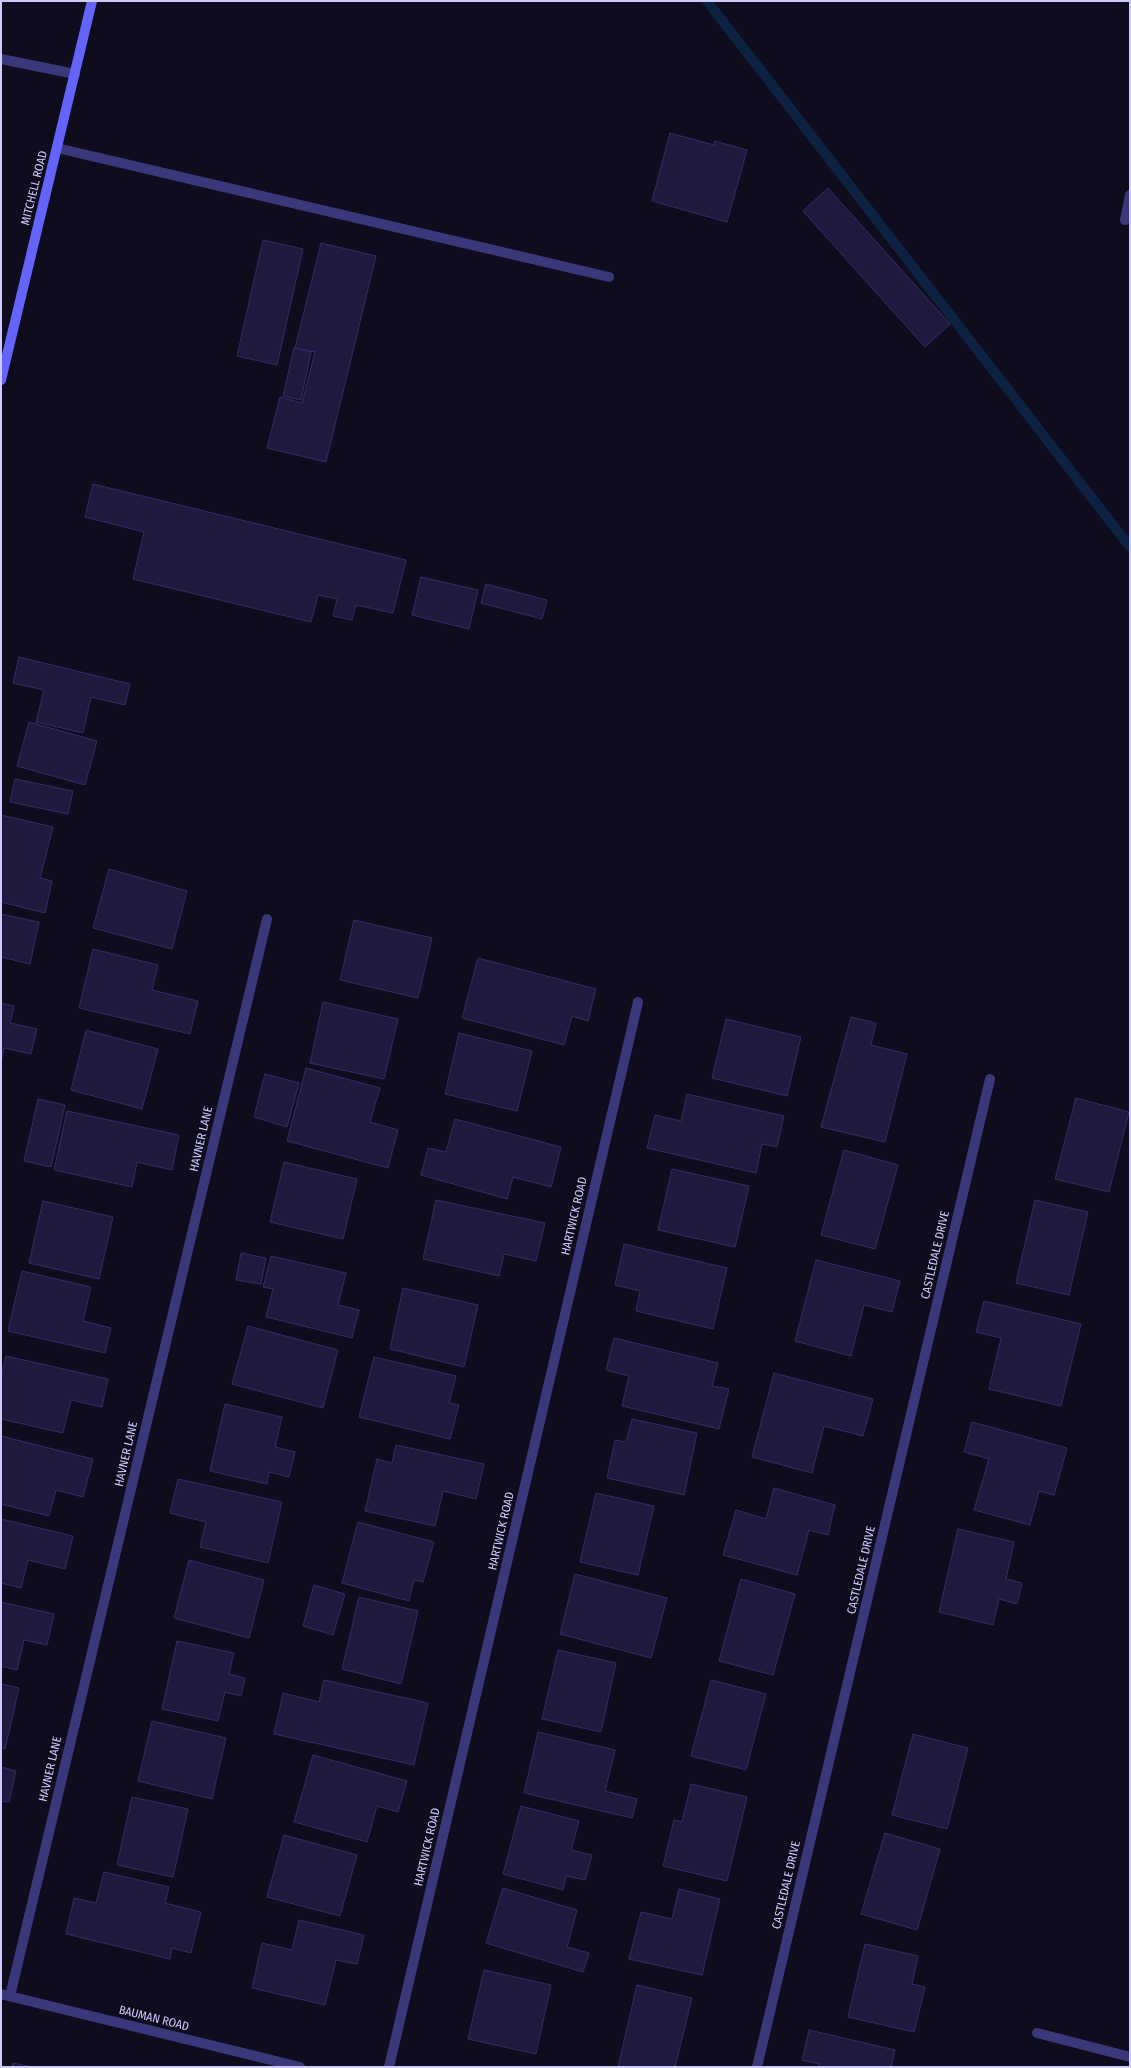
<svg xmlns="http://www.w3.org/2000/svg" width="1131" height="2068" font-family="'Fira Sans Condensed',sans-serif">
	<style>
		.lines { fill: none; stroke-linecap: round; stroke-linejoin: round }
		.stream { stroke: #0d2241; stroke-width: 10 }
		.building { fill: #20193e; stroke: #362b69 }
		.lane { stroke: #3a387b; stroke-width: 10 }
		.street { stroke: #3a387b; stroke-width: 10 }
		.secondary { stroke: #6463fb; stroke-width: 10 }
		.labels { text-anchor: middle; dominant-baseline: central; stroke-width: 3.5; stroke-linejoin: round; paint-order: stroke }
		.street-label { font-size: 12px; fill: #cfcafe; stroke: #0f0c1d }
	</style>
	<rect width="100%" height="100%" fill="#0f0c1d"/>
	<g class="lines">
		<path class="stream" d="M 707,1 L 1130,547"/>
	</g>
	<path class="building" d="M 670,133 L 714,145 L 715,141 L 747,150 L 727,222 L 652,201 Z
		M 828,188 L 950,324 L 925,347 L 803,211 Z
		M 263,240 L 303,249 L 277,365 L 237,356 Z
		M 321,243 L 376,256 L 326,462 L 267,448 L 280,397 L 302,403 L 315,352 L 295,348 Z
		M 294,348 L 311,352 L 301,400 L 283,396 Z
		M 93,484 L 406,560 L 393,613 L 356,605 L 352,620 L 333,616 L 337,599 L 318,595 L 311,622 L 133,579 L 144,532 L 85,517 Z
		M 421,577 L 478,590 L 469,629 L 412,615 Z
		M 486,584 L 547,600 L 542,619 L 481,603 Z
		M 19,657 L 130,684 L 125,705 L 91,697 L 83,733 L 36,722 L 44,690 L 13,683 Z
		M 29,722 L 97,741 L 85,785 L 17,766 Z
		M 15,779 L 73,791 L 68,814 L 10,802 Z
		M 1,815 L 53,827 L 40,878 L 52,881 L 45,913 L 1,902 Z
		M 109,869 L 187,891 L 172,949 L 93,928 Z
		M 1,914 L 39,922 L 30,964 L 1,957 Z
		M 354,920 L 432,938 L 418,998 L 340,980 Z
		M 93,949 L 158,965 L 152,990 L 198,1001 L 190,1034 L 79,1008 Z
		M 478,958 L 596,989 L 588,1021 L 572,1016 L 564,1045 L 462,1018 Z
		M 323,1002 L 398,1019 L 384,1079 L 310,1063 Z
		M 1,1003 L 14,1006 L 10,1023 L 37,1029 L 31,1054 L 4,1048 L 1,1062 Z
		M 851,1017 L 876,1023 L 871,1045 L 907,1054 L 885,1142 L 821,1127 Z
		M 726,1019 L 801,1037 L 787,1096 L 712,1078 Z
		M 86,1030 L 158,1049 L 142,1109 L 71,1090 Z
		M 459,1033 L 532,1051 L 517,1111 L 445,1094 Z
		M 306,1068 L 380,1088 L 370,1122 L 398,1130 L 388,1168 L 287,1141 Z
		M 265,1074 L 299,1083 L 287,1127 L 254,1117 Z
		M 687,1094 L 784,1116 L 777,1147 L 762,1144 L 756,1173 L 647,1148 L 655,1115 L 681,1121 Z
		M 1076,1098 L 1129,1112 L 1109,1192 L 1055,1179 Z
		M 38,1099 L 65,1105 L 51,1167 L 24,1161 Z
		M 67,1111 L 179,1135 L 172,1170 L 137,1162 L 132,1187 L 54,1170 Z
		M 455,1119 L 561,1147 L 551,1187 L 513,1177 L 507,1199 L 421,1175 L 428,1148 L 446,1152 Z
		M 844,1150 L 898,1165 L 875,1249 L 821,1235 Z
		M 284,1162 L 357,1179 L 343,1239 L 270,1222 Z
		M 672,1169 L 749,1186 L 735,1247 L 658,1230 Z
		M 436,1200 L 545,1223 L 536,1261 L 504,1254 L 499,1276 L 423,1259 Z
		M 1035,1200 L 1088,1212 L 1069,1295 L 1016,1283 Z
		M 43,1201 L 113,1217 L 99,1279 L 29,1263 Z
		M 624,1244 L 727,1268 L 713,1329 L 636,1311 L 640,1291 L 615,1285 Z
		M 241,1253 L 266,1258 L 261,1284 L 236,1280 Z
		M 271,1256 L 346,1273 L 338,1305 L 359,1310 L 352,1338 L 266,1317 L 273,1289 L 263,1287 Z
		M 816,1260 L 900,1281 L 892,1312 L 864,1305 L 851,1356 L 795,1341 Z
		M 22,1271 L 91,1287 L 83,1321 L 111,1328 L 105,1353 L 8,1331 Z
		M 403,1288 L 478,1305 L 464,1367 L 390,1349 Z
		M 984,1301 L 1081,1324 L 1061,1406 L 989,1389 L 1001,1338 L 976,1332 Z
		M 248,1326 L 338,1350 L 323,1408 L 232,1384 Z
		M 614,1338 L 718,1363 L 712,1386 L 729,1389 L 719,1429 L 622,1406 L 629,1376 L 606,1370 Z
		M 6,1356 L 108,1379 L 102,1407 L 71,1400 L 63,1433 L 1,1419 L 1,1378 Z
		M 374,1357 L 456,1376 L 449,1403 L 459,1405 L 450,1439 L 359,1417 Z
		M 774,1373 L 873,1399 L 863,1436 L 824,1426 L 812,1473 L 752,1457 Z
		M 225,1404 L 282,1417 L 275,1447 L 295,1452 L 289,1477 L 269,1472 L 267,1484 L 210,1471 Z
		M 632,1419 L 697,1433 L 684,1495 L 607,1478 L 615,1440 L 626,1442 Z
		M 972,1422 L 1067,1448 L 1054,1495 L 1039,1491 L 1030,1525 L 974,1510 L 989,1459 L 964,1452 Z
		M 1,1436 L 93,1459 L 83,1497 L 56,1490 L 49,1516 L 1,1504 Z
		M 396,1445 L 484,1464 L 476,1499 L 443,1491 L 435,1526 L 365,1511 L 377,1459 L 392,1463 Z
		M 178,1479 L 282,1502 L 268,1563 L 200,1547 L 206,1522 L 170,1513 Z
		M 774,1488 L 835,1505 L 828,1535 L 809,1530 L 797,1575 L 723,1555 L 736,1510 L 766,1519 Z
		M 596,1493 L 654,1506 L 638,1575 L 580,1562 Z
		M 1,1519 L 73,1536 L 65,1569 L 28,1560 L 21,1588 L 1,1583 Z
		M 358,1522 L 434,1542 L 423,1582 L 414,1580 L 409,1601 L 342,1583 Z
		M 958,1529 L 1014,1542 L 1006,1579 L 1022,1583 L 1017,1604 L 999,1599 L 993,1625 L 939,1612 Z
		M 189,1560 L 264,1580 L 249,1638 L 174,1618 Z
		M 575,1574 L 667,1598 L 651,1658 L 560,1634 Z
		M 741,1579 L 795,1594 L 773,1675 L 719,1661 Z
		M 314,1585 L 345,1594 L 333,1635 L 303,1626 Z
		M 359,1597 L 418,1611 L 401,1684 L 342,1669 Z
		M 1,1602 L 54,1614 L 47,1645 L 24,1640 L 17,1670 L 1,1666 Z
		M 177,1641 L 234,1653 L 229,1674 L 245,1678 L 241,1696 L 225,1692 L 218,1721 L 162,1709 Z
		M 558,1650 L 616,1663 L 601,1732 L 542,1719 Z
		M 324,1680 L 428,1703 L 414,1765 L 274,1734 L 283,1693 L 319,1702 Z
		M 711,1680 L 766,1694 L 746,1770 L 691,1756 Z
		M 1,1684 L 19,1688 L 5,1749 L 1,1748 Z
		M 152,1721 L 226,1738 L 212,1799 L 138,1781 Z
		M 538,1732 L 615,1750 L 605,1791 L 637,1799 L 632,1818 L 524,1793 Z
		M 913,1734 L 968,1748 L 947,1829 L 892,1815 Z
		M 313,1755 L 407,1781 L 398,1812 L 377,1806 L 367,1842 L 294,1822 Z
		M 1,1767 L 16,1771 L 9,1802 L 1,1801 Z
		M 691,1784 L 747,1797 L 727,1881 L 663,1866 L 674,1820 L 682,1822 Z
		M 132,1797 L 188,1809 L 173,1877 L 117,1865 Z
		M 521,1806 L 579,1821 L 571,1850 L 592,1855 L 585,1880 L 566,1876 L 563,1890 L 503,1874 Z
		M 885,1833 L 940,1849 L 917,1930 L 861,1914 Z
		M 284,1835 L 357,1855 L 340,1916 L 267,1897 Z
		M 104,1872 L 169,1887 L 165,1903 L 201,1912 L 191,1953 L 172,1948 L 170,1959 L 66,1934 L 74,1898 L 96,1903 Z
		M 503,1888 L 577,1910 L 567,1947 L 589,1953 L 583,1972 L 486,1943 Z
		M 679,1889 L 720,1899 L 702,1975 L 629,1959 L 641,1912 L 672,1919 Z
		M 299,1920 L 364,1935 L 357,1964 L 336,1960 L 325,2005 L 252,1988 L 262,1943 L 292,1950 Z
		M 865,1944 L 918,1956 L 912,1984 L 925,1987 L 914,2032 L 848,2017 Z
		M 484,1970 L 551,1985 L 536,2054 L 468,2039 Z
		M 637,1985 L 692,1998 L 675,2067 L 618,2067 Z
		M 809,2030 L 895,2050 L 891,2067 L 819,2067 L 819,2064 L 802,2060 Z
		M 13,2063 L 32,2067 L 12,2067 Z"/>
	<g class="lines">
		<path class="lane" d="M 1,59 L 75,74
			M 57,148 L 609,277
			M 1125,220 L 1130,195"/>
		<path class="street" d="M 1,1994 L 300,2067
			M 10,1996 L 267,919
			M 1037,2033 L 1130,2057
			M 389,2067 L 638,1002
			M 757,2067 L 990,1079"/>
		<path class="secondary" d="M 1,380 L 92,1"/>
	</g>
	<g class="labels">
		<g class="street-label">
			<text transform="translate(34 188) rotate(-76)">MITCHELL ROAD</text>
			<text transform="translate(201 1139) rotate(-77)">HAVNER LANE</text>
			<text transform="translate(574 1216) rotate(-77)">HARTWICK ROAD</text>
			<text transform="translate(935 1255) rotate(-77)">CASTLEDALE DRIVE</text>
			<text transform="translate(126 1454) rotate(-77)">HAVNER LANE</text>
			<text transform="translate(501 1531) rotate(-77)">HARTWICK ROAD</text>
			<text transform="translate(861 1570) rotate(-77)">CASTLEDALE DRIVE</text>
			<text transform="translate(50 1769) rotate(-77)">HAVNER LANE</text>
			<text transform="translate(427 1847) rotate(-77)">HARTWICK ROAD</text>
			<text transform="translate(786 1885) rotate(-77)">CASTLEDALE DRIVE</text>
			<text transform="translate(154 2018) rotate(14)">BAUMAN ROAD</text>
		</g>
	</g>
	<rect width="1131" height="2068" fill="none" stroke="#cfcafe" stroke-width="4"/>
</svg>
